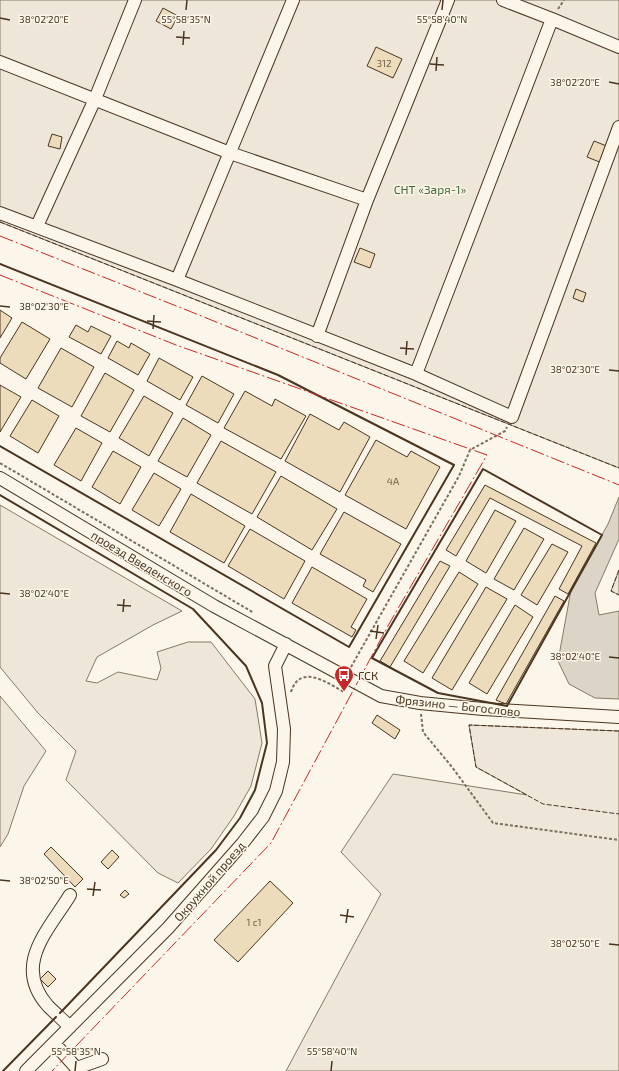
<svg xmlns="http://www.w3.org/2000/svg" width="619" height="1071" font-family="'Exo 2',sans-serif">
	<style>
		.green { fill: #ede6d9; stroke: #887966 }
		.water { fill: #dcd4c6; stroke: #887966 }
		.building { fill: #ecdcbc; stroke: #4a3520 }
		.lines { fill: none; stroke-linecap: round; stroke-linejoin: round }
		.minor-casing { stroke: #4a3520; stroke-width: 14 }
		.path { stroke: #7f6f5c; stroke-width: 2; stroke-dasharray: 3 2; stroke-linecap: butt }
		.minor { stroke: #fbf6e9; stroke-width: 12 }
		.fence { stroke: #4a3520; stroke-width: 1; stroke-dasharray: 5 2; stroke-linecap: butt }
		.wall { stroke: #4a3520; stroke-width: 2 }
		.power { stroke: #c62828; stroke-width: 1; stroke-dasharray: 14 3 2 3; stroke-linecap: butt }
		.ticks { fill: none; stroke: #4a3520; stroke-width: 1.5 }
		.labels { text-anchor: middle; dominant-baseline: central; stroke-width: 3; stroke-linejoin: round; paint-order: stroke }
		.number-label { font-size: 10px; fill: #725f47 }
		.park-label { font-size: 12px; fill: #436837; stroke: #fbf6e9 }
		.street-label { font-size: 12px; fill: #4a3520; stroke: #fbf6e9 }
		.poi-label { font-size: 12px; fill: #4a3520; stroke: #fbf6e9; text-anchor: start }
		.ticks-label { font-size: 10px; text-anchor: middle; fill: #4a3520; stroke: #fbf6e9; stroke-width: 3; stroke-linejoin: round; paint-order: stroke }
	</style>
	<rect width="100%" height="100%" fill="#fbf6e9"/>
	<path class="green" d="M 0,0 L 619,0 L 619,468 L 0,222 Z
		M 0,505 L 182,611 L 153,625 L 97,657 L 86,681 L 97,683 L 118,672 L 157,680 L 161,668 L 157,652 L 188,642 L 211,642 L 255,699 L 262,743 L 251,786 L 234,816 L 211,849 L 178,883 L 158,873 L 66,780 L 76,751 L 38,713 L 0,667 Z
		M 619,570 L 619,595 L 611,591 Z
		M 0,696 L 46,751 L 24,786 L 8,834 L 0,847 Z
		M 469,725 L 619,731 L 619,1071 L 286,1071 L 381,894 L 341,852 L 393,774 L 527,795 L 476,767 Z"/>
	<path class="water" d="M 619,497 L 619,539 L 595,593 L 599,615 L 619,611 L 619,699 L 595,698 L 569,684 L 558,661 L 571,590 L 608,524 Z"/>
	<path class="building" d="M 163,8 L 178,16 L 171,29 L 156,21 Z
		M 376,47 L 402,59 L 393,78 L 367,66 Z
		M 52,134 L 62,137 L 60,149 L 48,146 Z
		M 594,141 L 609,147 L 602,163 L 587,157 Z
		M 360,248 L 375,254 L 370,268 L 354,262 Z
		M 576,289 L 586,293 L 583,302 L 573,298 Z
		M 0,310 L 12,318 L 0,338 Z
		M 22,322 L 50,339 L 26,379 L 0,363 L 0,358 Z
		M 76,325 L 88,332 L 91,326 L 111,336 L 101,354 L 69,337 Z
		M 117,341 L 129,348 L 131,343 L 150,354 L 138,375 L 108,358 Z
		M 61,348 L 94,367 L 72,407 L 38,388 Z
		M 159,358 L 193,377 L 180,400 L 147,381 Z
		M 105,373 L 134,390 L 110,432 L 81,416 Z
		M 202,376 L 234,394 L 218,423 L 186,405 Z
		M 0,385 L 21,397 L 0,432 Z
		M 245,391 L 272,406 L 275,399 L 306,416 L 281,459 L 224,428 Z
		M 144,396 L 173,413 L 149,456 L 119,438 Z
		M 32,400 L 59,416 L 38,453 L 10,436 Z
		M 310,414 L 339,430 L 344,422 L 370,437 L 340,492 L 285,461 Z
		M 183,418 L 211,435 L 187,477 L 158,461 Z
		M 76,428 L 102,443 L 81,481 L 54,465 Z
		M 376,440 L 407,457 L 411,451 L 440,467 L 406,529 L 345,495 Z
		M 221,441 L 276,472 L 252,514 L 197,483 Z
		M 113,451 L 141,467 L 120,504 L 92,487 Z
		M 154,473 L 181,489 L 159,526 L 132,510 Z
		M 281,476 L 337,509 L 312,550 L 257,517 Z
		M 485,485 L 596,543 L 568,594 L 559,589 L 582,546 L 490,498 L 456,556 L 446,550 Z
		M 191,494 L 245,526 L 224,563 L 170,532 Z
		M 495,510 L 516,521 L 486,573 L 466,561 Z
		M 344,512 L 401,544 L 373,592 L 363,586 L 366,580 L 320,554 Z
		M 524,528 L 544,539 L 514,590 L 494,579 Z
		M 250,529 L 305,561 L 284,599 L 228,566 Z
		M 552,544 L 568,552 L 537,605 L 521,595 Z
		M 440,561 L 450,566 L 390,667 L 380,661 Z
		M 312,567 L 367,599 L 351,627 L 356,630 L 352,637 L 292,603 Z
		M 459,572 L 478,584 L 423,673 L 404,661 Z
		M 486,587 L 507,599 L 452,690 L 432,678 Z
		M 555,596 L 564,601 L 506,704 L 496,700 Z
		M 515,605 L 533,617 L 487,694 L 469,683 Z
		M 377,715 L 400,730 L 395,739 L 372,723 Z
		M 51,847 L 83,879 L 75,887 L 44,854 Z
		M 112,850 L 119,857 L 108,869 L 101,862 Z
		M 270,881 L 293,903 L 238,962 L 214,940 Z
		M 125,890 L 129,894 L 124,898 L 120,895 Z
		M 48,971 L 56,979 L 48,987 L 40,979 Z"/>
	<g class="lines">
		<g class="minor-casing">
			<path id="minor" d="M 503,0 L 552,19 L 619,47
				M 0,62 L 230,153 L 367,200
				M 0,213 L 177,280 L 416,374 L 512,417 L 619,127
				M 37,226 L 95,99 L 135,0
				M 177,280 L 293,0
				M 317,336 L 367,200 L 448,0
				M 416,374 L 552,19
				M 0,478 L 214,606 L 381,696 L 420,703 L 483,709 L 619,717
				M 70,1027 C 63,1020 55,1013 48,1006 C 12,965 48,931 70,895
				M 54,1043 L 79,1071
				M 77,1068 L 102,1059
				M 26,1071 L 168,928 L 242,844 L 263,817 L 276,791 L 283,762 L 284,729 L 275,666 L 286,644"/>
		</g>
		<path class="path" d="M 558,9 L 564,0
			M 0,463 L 254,613
			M 351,667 L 459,476 L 470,450 L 505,431 L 507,427
			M 291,692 C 300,663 328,683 344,692
			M 421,714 L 423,732 L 452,767 L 493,823 L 619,840"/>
		<use href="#minor" class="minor"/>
		<path class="fence" d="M 0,222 L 619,468
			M 619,570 L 611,591 L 619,595
			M 619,731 L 469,725 L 476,767 L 543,804 L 619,814"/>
		<path class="wall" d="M 0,264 L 278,375 L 454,465 L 349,647 L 0,446
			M 483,469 L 602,535 L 507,706 L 438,693 L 372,658 Z
			M 0,495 L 193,609 L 246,666 L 262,703 L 267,743 L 255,790 L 240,818 L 216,850 L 60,1013
			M 3,1071 L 56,1017"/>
		<path class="power" d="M 0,236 L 189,311 L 619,485
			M 0,275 L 176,345 L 487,455 L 389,624 L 271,843 L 52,1071"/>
	</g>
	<path class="ticks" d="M 186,10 L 187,0M 442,10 L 443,0M 0,18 L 10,20M 176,37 L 190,38M 183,45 L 184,31M 430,64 L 444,65M 436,71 L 437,57M 609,82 L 619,84M 0,306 L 10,307M 147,321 L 161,322M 153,329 L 154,315M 400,348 L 414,349M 406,355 L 407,341M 609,370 L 619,371M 0,593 L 10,594M 117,605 L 131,606M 123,612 L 124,599M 370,631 L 384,633M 376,639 L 378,625M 609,657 L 619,658M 0,880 L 10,881M 87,889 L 101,890M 93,896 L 95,882M 340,915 L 354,917M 346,923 L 348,909M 609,944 L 619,945M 75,1071 L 76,1061M 331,1071 L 332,1061"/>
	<defs>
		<g id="bus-pin" transform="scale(1)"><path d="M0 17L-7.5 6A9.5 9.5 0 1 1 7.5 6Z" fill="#c62828" stroke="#fbf6e9"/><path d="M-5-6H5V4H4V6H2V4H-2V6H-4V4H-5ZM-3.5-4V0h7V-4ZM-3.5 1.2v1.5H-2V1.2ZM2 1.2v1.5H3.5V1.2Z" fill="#fff"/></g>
	</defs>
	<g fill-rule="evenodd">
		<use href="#bus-pin" x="344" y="675"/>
	</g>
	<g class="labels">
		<g class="number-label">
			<text x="384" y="63">312</text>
			<text x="393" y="481">4А</text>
			<text x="254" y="922">1 с1</text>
		</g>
		<g class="park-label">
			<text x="430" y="189">СНТ «Заря-1»</text>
		</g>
		<g class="street-label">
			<text transform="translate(142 563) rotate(31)">проезд Введенского</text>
			<text transform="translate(458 705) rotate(6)">Фрязино — Богослово</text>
			<text transform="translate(209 881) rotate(-49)">Окружной проезд</text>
		</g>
		<g class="poi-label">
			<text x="358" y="675">ГСК</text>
		</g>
	</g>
	<g class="ticks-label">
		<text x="44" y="23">38°02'20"E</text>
		<text x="186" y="23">55°58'35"N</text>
		<text x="442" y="23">55°58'40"N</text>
		<text x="575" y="86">38°02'20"E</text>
		<text x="44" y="310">38°02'30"E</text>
		<text x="575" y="373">38°02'30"E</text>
		<text x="44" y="597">38°02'40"E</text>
		<text x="575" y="660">38°02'40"E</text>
		<text x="44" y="884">38°02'50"E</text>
		<text x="575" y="947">38°02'50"E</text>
		<text x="76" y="1055">55°58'35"N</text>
		<text x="332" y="1055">55°58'40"N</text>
	</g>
</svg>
